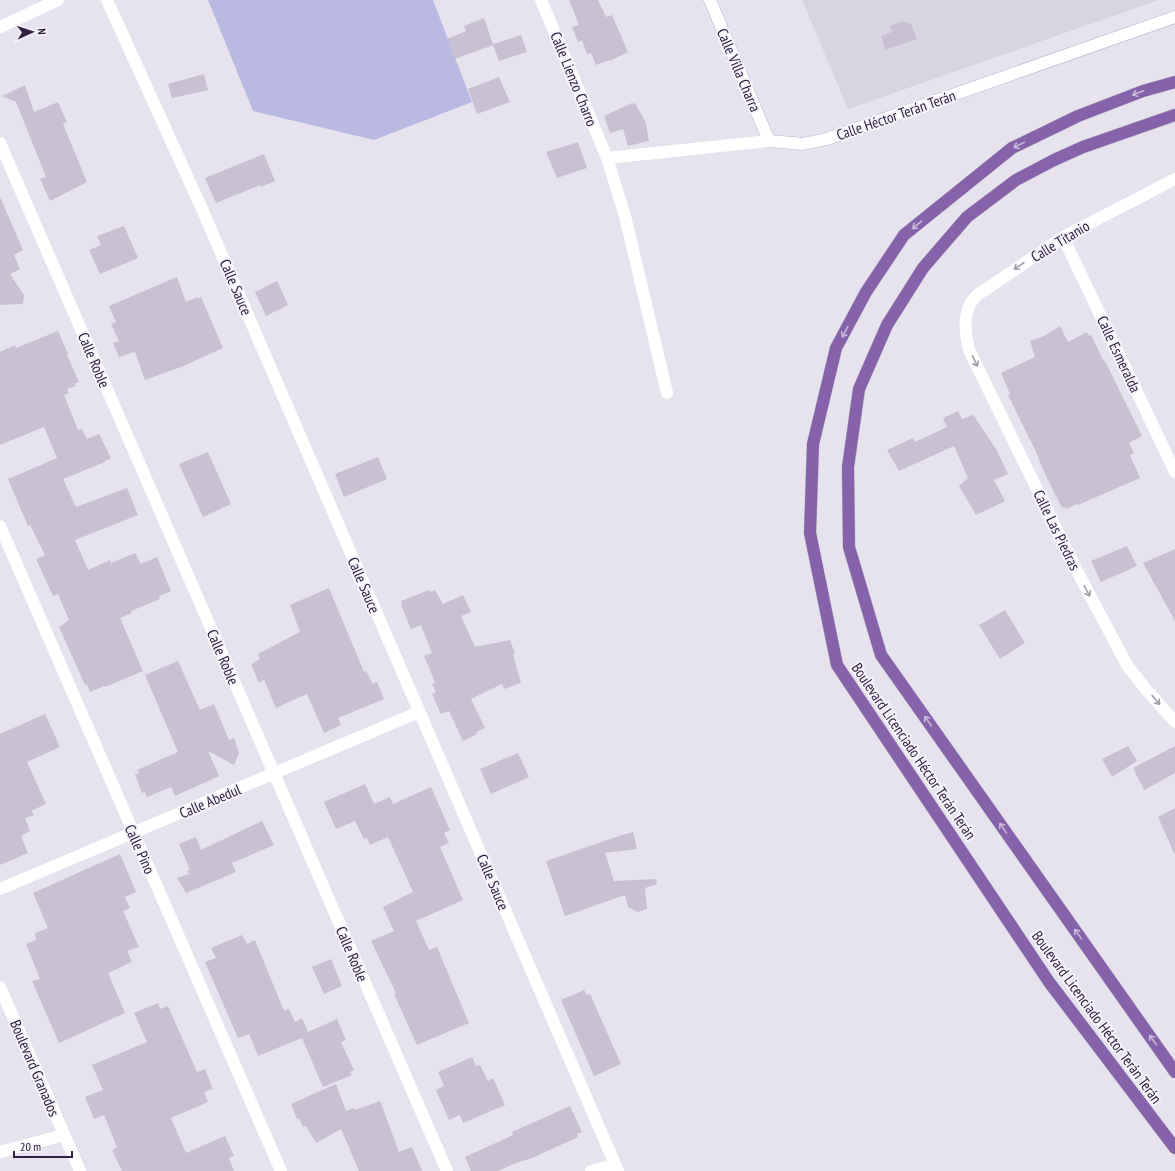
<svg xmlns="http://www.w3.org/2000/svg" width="1175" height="1171" font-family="'PT Sans Narrow',sans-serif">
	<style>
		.built { fill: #d9d4e2 }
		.green { fill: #bab9e2 }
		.building { fill: #c7c1d3 }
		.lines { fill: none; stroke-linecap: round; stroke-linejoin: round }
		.secondary-casing { stroke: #bfb5cf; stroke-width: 13 }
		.primary-casing { stroke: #c5c1ca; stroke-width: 13 }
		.street { stroke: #fff; stroke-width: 12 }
		.secondary { stroke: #fff; stroke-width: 12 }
		.primary { stroke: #8562a9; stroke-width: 12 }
		.oneway { stroke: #c8bada }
		.oneway2 { stroke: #a29baa }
		.labels { text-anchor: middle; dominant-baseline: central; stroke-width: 4; stroke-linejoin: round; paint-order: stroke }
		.street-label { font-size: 15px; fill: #312042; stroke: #f5f4fa }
	</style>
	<rect width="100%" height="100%" fill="#e6e3ee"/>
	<path class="built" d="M 802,0 L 1159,0 L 848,109 Z"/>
	<path class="green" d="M 208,0 L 433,0 L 472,102 L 374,140 L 253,111 Z"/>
	<path class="building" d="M 569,0 L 598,0 L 606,17 L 612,15 L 628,52 L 610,61 L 610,60 L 596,65 L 591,53 L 587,54 L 582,40 L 578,42 L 572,27 L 579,25 Z
		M 484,18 L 493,44 L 521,35 L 527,52 L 499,61 L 493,45 L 455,59 L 447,39 L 466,31 L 464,26 Z
		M 903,21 L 911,24 L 917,39 L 885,50 L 881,36 L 892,32 L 890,26 Z
		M 204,74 L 208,90 L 172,98 L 168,84 Z
		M 499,77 L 510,102 L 477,114 L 468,89 Z
		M 25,85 L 34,112 L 58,102 L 67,122 L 63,124 L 87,182 L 50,201 L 40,179 L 46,177 L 16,102 L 2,96 Z
		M 632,103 L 632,104 L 635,103 L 646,123 L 649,141 L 628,146 L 623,129 L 610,133 L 604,116 Z
		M 578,142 L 587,168 L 557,178 L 546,152 Z
		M 264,154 L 275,181 L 261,187 L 260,185 L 216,203 L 205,178 Z
		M 0,197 L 23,250 L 14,255 L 20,269 L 10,274 L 24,295 L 23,304 L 0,305 Z
		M 124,226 L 138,258 L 100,274 L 89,250 L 101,245 L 97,236 Z
		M 177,277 L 186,302 L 198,297 L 198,299 L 201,297 L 223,348 L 181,367 L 145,380 L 135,352 L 119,357 L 113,343 L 119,341 L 111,324 L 116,322 L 109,306 Z
		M 277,281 L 288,305 L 266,316 L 255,292 Z
		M 1060,326 L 1068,342 L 1087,332 L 1089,336 L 1091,335 L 1104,362 L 1105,361 L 1142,436 L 1129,443 L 1134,453 L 1130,455 L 1140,478 L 1078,505 L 1077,504 L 1066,509 L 1065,507 L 1062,508 L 1047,478 L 1038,458 L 1039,458 L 1008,395 L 1010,394 L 1001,373 L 1035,357 L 1030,341 L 1044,336 Z
		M 58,331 L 68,354 L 67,355 L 79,382 L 74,384 L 76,386 L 67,389 L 69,393 L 64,395 L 78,430 L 82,429 L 87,439 L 99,434 L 111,458 L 105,461 L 105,462 L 63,479 L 76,507 L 127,488 L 138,515 L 75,540 L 88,570 L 110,560 L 111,563 L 135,553 L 141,564 L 157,557 L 171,591 L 159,596 L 160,599 L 131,611 L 132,613 L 120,618 L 143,671 L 105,687 L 104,686 L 90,692 L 87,684 L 85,685 L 59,627 L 69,620 L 58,594 L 53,596 L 36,559 L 45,555 L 30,525 L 28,526 L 8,479 L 57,458 L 44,427 L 0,445 L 0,352 L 15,345 L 16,348 Z
		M 958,411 L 962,419 L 973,415 L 974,416 L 996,449 L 1008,474 L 994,480 L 1005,501 L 976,515 L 959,486 L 968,478 L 954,446 L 899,471 L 887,450 L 913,438 L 915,442 L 947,427 L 943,418 Z
		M 208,452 L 231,504 L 203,517 L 179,464 Z
		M 378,457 L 387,479 L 344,497 L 335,474 Z
		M 1127,546 L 1137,566 L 1101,582 L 1091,561 Z
		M 1175,549 L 1175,621 L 1143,563 Z
		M 329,588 L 364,672 L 366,671 L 373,684 L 377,682 L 384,699 L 338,718 L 341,725 L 324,733 L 307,694 L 276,708 L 264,680 L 259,683 L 251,664 L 260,659 L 258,654 L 300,632 L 290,605 Z
		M 429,590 L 431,592 L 435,590 L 443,604 L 463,595 L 471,612 L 461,616 L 475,647 L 510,640 L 515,654 L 513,655 L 521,683 L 504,689 L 502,684 L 471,699 L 485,728 L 476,732 L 477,734 L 463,741 L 449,711 L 441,714 L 432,694 L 436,692 L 432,684 L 435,682 L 424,656 L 432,653 L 421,625 L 411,629 L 401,605 L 402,605 L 401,601 Z
		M 1005,610 L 1025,643 L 1000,659 L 979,625 Z
		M 178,661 L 200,710 L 214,704 L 229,740 L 234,738 L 239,753 L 234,765 L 208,751 L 219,776 L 175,796 L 171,787 L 147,797 L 145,792 L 142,793 L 135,774 L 139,773 L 137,770 L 178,752 L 145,675 Z
		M 45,714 L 60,747 L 27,762 L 46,804 L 31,811 L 34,815 L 25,818 L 30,831 L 21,836 L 28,853 L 0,865 L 0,734 Z
		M 1128,746 L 1137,761 L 1112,777 L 1102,759 Z
		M 1175,746 L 1175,773 L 1144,790 L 1133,768 Z
		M 518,753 L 529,777 L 491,794 L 480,769 Z
		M 365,784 L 374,804 L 390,797 L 393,804 L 431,787 L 450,830 L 444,833 L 449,843 L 440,847 L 463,900 L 416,921 L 429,950 L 437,947 L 469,1023 L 417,1045 L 394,994 L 396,993 L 371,941 L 394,931 L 383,907 L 413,892 L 388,837 L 370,845 L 367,838 L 364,839 L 355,821 L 336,829 L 324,802 Z
		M 1175,808 L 1175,855 L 1158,817 Z
		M 262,821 L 274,845 L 232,863 L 236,872 L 186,893 L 177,878 L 189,874 L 187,871 L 190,870 L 179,844 L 196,837 L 201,850 Z
		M 633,832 L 637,849 L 605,853 L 614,881 L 656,879 L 657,884 L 645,888 L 647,909 L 638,912 L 628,907 L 625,895 L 565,916 L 546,861 L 619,836 Z
		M 120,854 L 136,892 L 125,897 L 130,908 L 123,911 L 139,947 L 127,951 L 132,962 L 108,973 L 125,1013 L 59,1043 L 32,981 L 40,979 L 26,944 L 36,940 L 35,933 L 48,928 L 33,893 Z
		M 242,935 L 247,944 L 255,940 L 284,1011 L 289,1009 L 295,1022 L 302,1018 L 308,1032 L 337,1019 L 346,1040 L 341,1042 L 354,1070 L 350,1072 L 352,1075 L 323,1087 L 302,1038 L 258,1056 L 249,1034 L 238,1038 L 205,962 L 216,958 L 211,948 Z
		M 331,959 L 342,986 L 324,994 L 312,967 Z
		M 584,990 L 587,995 L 590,994 L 621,1064 L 594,1076 L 561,1000 Z
		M 158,1003 L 160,1009 L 168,1006 L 197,1072 L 205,1069 L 213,1089 L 204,1092 L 208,1102 L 171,1118 L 186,1153 L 225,1136 L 234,1156 L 229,1158 L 234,1171 L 122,1171 L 112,1150 L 117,1147 L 104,1115 L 94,1119 L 85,1097 L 103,1090 L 92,1065 L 147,1042 L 134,1013 Z
		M 472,1057 L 476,1066 L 480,1065 L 488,1081 L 493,1078 L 505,1105 L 463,1123 L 460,1115 L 449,1120 L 436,1090 L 444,1086 L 438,1072 Z
		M 336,1084 L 346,1111 L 354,1108 L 355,1110 L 380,1101 L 399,1152 L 412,1147 L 422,1171 L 359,1171 L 341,1129 L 316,1143 L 306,1126 L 303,1127 L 299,1118 L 297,1119 L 291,1104 Z
		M 570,1106 L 582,1132 L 577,1134 L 578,1137 L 532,1158 L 516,1163 L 498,1171 L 471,1171 L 465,1157 L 513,1135 L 512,1132 Z"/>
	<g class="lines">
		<g class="secondary-casing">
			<path id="secondary" d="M 710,0 L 769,141 L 803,144 L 827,139 L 1175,17"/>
		</g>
		<g class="primary-casing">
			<path id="primary" d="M 1175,82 L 1143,91 L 1078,116 L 1012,148 L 904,235 L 866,292 L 836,348 L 813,444 L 810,533 L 837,665 L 1049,982 L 1175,1148
				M 1175,115 L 1083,147 L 1054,160 L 1016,180 L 967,217 L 923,268 L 887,325 L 859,389 L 848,467 L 849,547 L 881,655 L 1175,1072"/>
		</g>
		<path class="street" d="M 107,0 L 202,209 L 618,1171
			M 541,0 L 607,158 L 625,216 L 667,393
			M 0,27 L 58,0
			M 0,143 L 447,1171
			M 607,158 L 769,141
			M 1175,179 L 1063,237 L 985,290 C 982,292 977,294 975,297 C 962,312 965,333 969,350 L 1076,569 L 1127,665 L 1144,687 L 1175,722
			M 1063,237 L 1175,472
			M 0,526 L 281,1171
			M 0,889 L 419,712
			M 0,987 L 80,1171
			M 0,1152 L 64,1135
			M 591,1171 L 615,1165"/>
		<use href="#secondary" class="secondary"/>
		<use href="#primary" class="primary"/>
	</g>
	<defs><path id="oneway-shaft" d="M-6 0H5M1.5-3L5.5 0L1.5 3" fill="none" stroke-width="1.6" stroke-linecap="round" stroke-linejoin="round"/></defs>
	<g class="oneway">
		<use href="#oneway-shaft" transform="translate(1138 93) rotate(159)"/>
		<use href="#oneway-shaft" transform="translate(1019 145) rotate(154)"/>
		<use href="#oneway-shaft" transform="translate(917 225) rotate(141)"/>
		<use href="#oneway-shaft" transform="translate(845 332) rotate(118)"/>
		<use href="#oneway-shaft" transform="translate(928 721) rotate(-125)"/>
		<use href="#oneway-shaft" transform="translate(1003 828) rotate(-125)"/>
		<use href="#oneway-shaft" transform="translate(1078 934) rotate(-125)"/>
		<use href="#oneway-shaft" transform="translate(1153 1040) rotate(-125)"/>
	</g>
	<g class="oneway2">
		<use href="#oneway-shaft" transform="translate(1019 266) rotate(146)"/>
		<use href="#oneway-shaft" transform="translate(975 361) rotate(64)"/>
		<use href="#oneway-shaft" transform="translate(1087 591) rotate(62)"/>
		<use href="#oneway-shaft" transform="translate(1156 700) rotate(49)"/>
	</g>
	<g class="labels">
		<g class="street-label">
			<text transform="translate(739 70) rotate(67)">Calle Villa Charra</text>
			<text transform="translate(574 79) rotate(68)">Calle Lienzo Charro</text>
			<text transform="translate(896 115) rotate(-19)">Calle Héctor Terán Terán</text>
			<text transform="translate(1060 241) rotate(-31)">Calle Titanio</text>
			<text transform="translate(236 287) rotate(67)">Calle Sauce</text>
			<text transform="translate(1119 354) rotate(65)">Calle Esmeralda</text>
			<text transform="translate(94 360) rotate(67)">Calle Roble</text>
			<text transform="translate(1057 530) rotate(64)">Calle Las Piedras</text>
			<text transform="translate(364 585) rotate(67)">Calle Sauce</text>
			<text transform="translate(223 657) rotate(67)">Calle Roble</text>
			<text transform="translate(914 751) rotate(56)">Boulevard Licenciado Héctor Terán Terán</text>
			<text transform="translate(210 801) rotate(-23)">Calle Abedul</text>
			<text transform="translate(140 849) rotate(66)">Calle Pino</text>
			<text transform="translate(493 882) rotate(67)">Calle Sauce</text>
			<text transform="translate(352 954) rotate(67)">Calle Roble</text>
			<text transform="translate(1097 1017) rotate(54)">Boulevard Licenciado Héctor Terán Terán</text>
			<text transform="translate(35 1068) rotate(67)">Boulevard Granados</text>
		</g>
	</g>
	<g transform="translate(32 32) rotate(87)" stroke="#f5f4fa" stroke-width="3" paint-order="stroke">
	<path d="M0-3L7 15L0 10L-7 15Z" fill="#312042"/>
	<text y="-6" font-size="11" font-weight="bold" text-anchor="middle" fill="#312042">N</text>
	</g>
	<path d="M14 1151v6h58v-6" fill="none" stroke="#312042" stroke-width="2"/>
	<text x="20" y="1151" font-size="12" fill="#312042" stroke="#f5f4fa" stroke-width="3" paint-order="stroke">20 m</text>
</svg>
